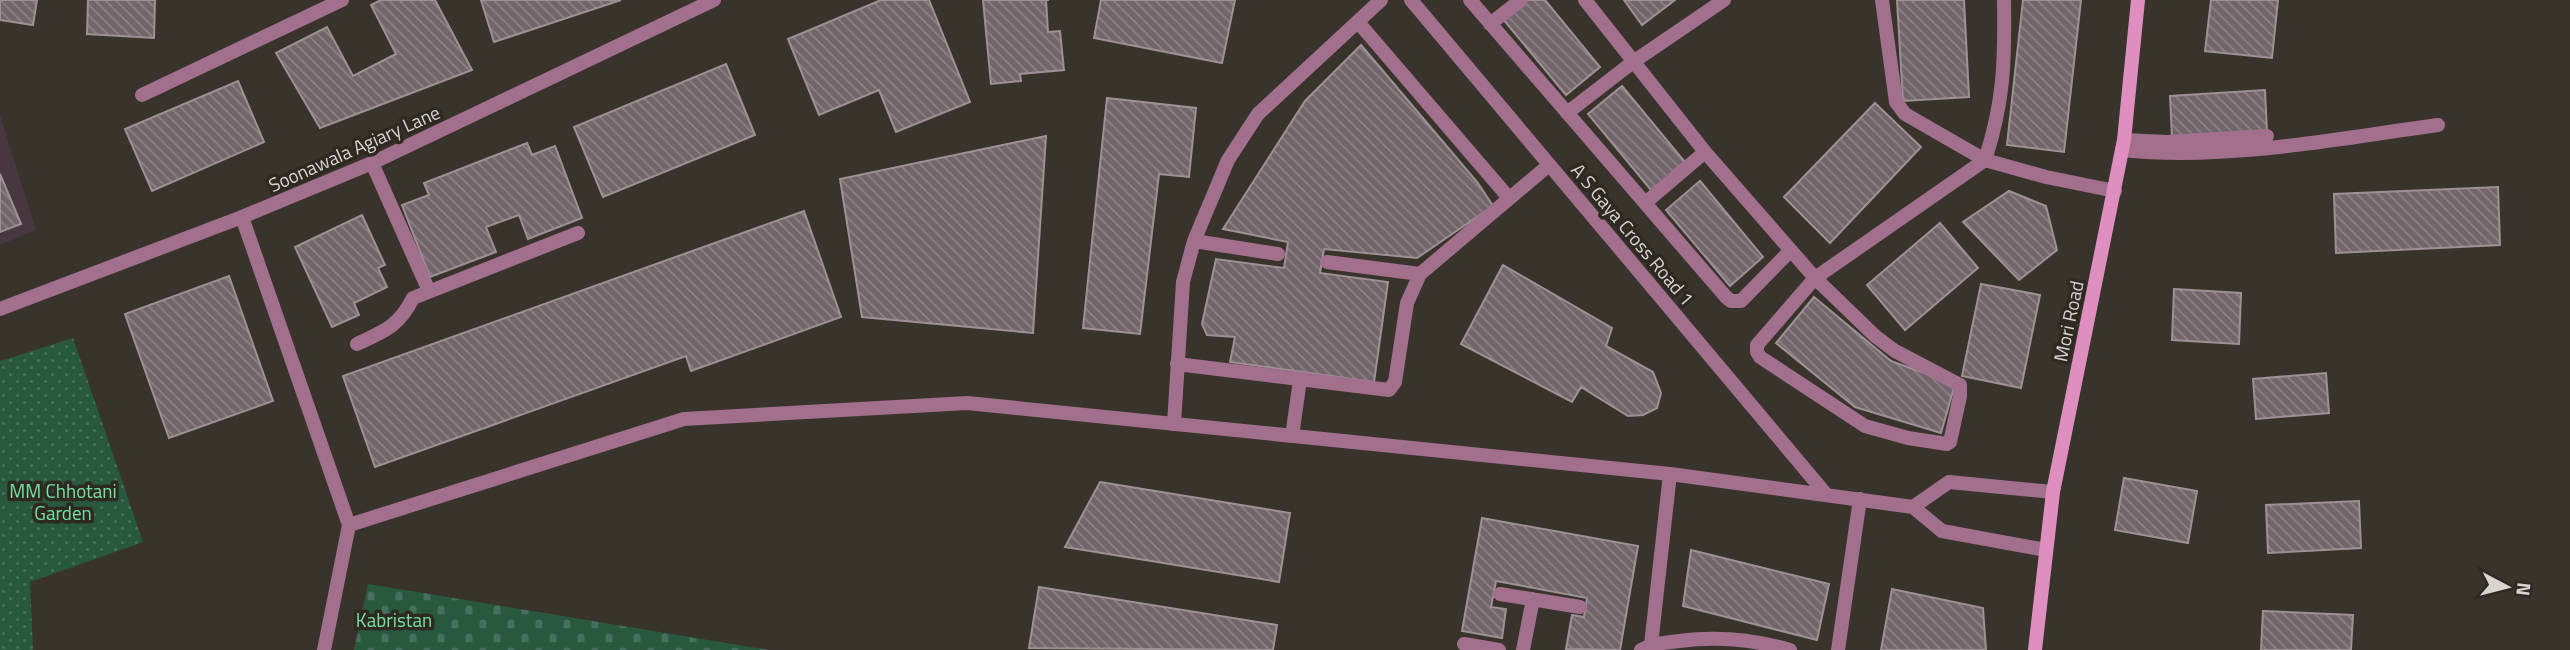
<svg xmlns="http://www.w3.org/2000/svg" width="2570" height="650" font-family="'Titillium Web',sans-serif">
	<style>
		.education { fill: #483640 }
		.cemetery { fill: url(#cemetery-stones) }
		.park { fill: url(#park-dots) }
		.building { fill: url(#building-back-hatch); stroke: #9e9195; stroke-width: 2 }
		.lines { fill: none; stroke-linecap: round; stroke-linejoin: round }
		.service { stroke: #a26f8d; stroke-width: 14 }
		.minor { stroke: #a26f8d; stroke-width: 14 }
		.secondary { stroke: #df8fbf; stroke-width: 14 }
		.labels { text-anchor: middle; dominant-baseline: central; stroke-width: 7; stroke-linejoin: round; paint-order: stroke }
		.street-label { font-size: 19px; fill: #d8d4cf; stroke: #2f2a21 }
		.park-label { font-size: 19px; fill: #73e3a4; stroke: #2f2a21 }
	</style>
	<defs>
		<pattern id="cemetery-stones" width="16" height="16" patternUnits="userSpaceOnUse" patternTransform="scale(1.75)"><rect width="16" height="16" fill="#28593e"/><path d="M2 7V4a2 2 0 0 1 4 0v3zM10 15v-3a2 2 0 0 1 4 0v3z" fill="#467059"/></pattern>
		<pattern id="park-dots" width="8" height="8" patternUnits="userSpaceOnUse" patternTransform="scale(1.75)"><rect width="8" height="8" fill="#28593e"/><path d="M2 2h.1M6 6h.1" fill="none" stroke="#467059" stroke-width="1.8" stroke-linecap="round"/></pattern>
		<pattern id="building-back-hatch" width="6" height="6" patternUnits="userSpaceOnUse" patternTransform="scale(1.75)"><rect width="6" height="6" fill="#72666a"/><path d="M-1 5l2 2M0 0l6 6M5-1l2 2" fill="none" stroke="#8c8285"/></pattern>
	</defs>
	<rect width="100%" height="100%" fill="#39342b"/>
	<path class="education" d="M 0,115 L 36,230 L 0,245 Z"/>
	<path class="cemetery" d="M 368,584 L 769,650 L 354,650 Z"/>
	<path class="park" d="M 73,338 L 143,542 L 30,582 L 33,650 L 0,650 L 0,361 Z"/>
	<path class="building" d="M 0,0 L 37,0 L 33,25 L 0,20 Z
		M 88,0 L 155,0 L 154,38 L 87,34 Z
		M 381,0 L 435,0 L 472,70 L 320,128 L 276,53 L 327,27 L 353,76 L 396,54 L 371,5 Z
		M 481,0 L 621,0 L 494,42 Z
		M 881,0 L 929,0 L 970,102 L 896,132 L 879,90 L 819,115 L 788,39 Z
		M 983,0 L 1049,0 L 1046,0 L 1048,32 L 1060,31 L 1064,70 L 1020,74 L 1021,81 L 991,84 Z
		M 1101,0 L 1235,0 L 1222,63 L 1094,38 Z
		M 1525,0 L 1545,0 L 1600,67 L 1566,95 L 1503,19 Z
		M 1624,0 L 1675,0 L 1642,25 Z
		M 1897,0 L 1964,0 L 1969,97 L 1903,101 Z
		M 2023,0 L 2081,0 L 2064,152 L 2007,145 Z
		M 2211,0 L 2278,0 L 2272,58 L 2205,51 Z
		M 1361,45 L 1478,183 L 1493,206 L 1417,258 L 1324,249 L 1320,273 L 1388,282 L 1374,382 L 1230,362 L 1235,337 L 1207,335 L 1202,324 L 1216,259 L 1284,268 L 1288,242 L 1223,229 L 1305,101 Z
		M 726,64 L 755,135 L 603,197 L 574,127 Z
		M 238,81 L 264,142 L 152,191 L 125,129 Z
		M 1622,86 L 1685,162 L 1651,190 L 1588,114 Z
		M 2265,90 L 2267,132 L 2172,138 L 2170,96 Z
		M 1107,98 L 1196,108 L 1189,177 L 1159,174 L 1140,334 L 1083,328 Z
		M 1875,103 L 1921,147 L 1830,243 L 1784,197 Z
		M 1046,136 L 1033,333 L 862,317 L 840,179 Z
		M 527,143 L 532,155 L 555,146 L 582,218 L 528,239 L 519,215 L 486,227 L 496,252 L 430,277 L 402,205 L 429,195 L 424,183 Z
		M 0,174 L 21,224 L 0,232 Z
		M 1700,181 L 1763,257 L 1730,286 L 1666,210 Z
		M 2498,187 L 2500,245 L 2336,253 L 2334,194 Z
		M 2009,191 L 2046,206 L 2057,250 L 2019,280 L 1963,222 Z
		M 804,211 L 841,317 L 691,371 L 686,356 L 375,467 L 343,376 Z
		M 362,215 L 385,265 L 378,268 L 387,287 L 354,303 L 359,315 L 332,327 L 295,247 Z
		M 1940,223 L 1978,268 L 1905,330 L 1867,285 Z
		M 1503,265 L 1612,328 L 1606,346 L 1653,372 L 1661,393 L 1657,408 L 1643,415 L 1628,416 L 1581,387 L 1572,402 L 1461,344 Z
		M 229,276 L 273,401 L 169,438 L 125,314 Z
		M 1981,284 L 2040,295 L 2021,388 L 1962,376 Z
		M 2174,289 L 2241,293 L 2239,344 L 2172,340 Z
		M 1814,297 L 1891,361 L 1955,384 L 1941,433 L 1855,407 L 1776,343 Z
		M 2326,373 L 2329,413 L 2256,419 L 2253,379 Z
		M 2124,478 L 2197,491 L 2188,543 L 2115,530 Z
		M 1100,482 L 1290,513 L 1279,582 L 1065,547 Z
		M 2359,501 L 2361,548 L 2268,553 L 2266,505 Z
		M 1482,518 L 1638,546 L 1620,650 L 1566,649 L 1572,615 L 1584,617 L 1587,598 L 1496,581 L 1491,607 L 1506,609 L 1502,638 L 1462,631 Z
		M 1691,550 L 1829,584 L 1817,640 L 1683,606 Z
		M 1039,587 L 1277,625 L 1273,650 L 1029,648 Z
		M 1892,589 L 1983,608 L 1986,650 L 1881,650 Z
		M 2263,611 L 2353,615 L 2351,650 L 2261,650 Z"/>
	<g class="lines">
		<path class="service" d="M 1358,22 L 1509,198
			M 1194,241 L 1278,254
			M 1327,262 L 1420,274
			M 1177,364 L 1389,390 L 1395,382 L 1407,303 L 1420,274 L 1549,165
			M 1174,424 L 1183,282 L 1194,241 L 1228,160 L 1258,114 L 1381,0
			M 1292,436 L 1300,380"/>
		<path class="minor" d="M 1411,0 L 1825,493
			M 1470,0 L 1726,297 L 1731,301 L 1741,301 L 1790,251
			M 1585,0 L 1705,152 L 1815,278 L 1985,160 L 1905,114 L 1896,102 L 1882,0
			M 2004,0 C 2005,61 2004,102 1985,160 L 2046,177 L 2115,191
			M 1490,24 L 1521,0
			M 142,95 L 342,0
			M 1567,113 L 1633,62 L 1724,0
			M 2124,140 L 2168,142 L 2267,136
			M 2122,150 C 2227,161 2334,139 2438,125
			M 372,163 L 429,291
			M 1645,203 L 1705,152
			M 242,217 L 349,525 L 324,650
			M 1815,278 L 1875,336 L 1895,351 L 1960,385 L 1960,396 L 1950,442 L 1947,444 L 1908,438 L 1865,426 L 1760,357 L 1757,352 L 1757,345 Z
			M 0,309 L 242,217 L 372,163 L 714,0
			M 357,344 C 385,331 399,326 413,298 L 578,233
			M 349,525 L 684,419 L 967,403 L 1670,474 L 1913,507
			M 2046,550 L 1942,531 L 1913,507 L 1949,482 L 2053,492
			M 1500,594 L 1580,607
			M 1464,644 L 1499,650
			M 1651,645 L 1670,474
			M 1523,650 L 1533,599
			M 1641,650 C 1653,643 1665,643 1679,641 C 1718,636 1752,639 1790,650
			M 1838,650 L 1860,499"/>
		<path class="secondary" d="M 2035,650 L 2053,492 L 2124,140 L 2138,0"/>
	</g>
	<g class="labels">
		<g class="street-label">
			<text transform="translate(354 148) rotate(-24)">Soonawala Agiary Lane</text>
			<text transform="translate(1633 234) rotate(50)">A S Gaya Cross Road 1</text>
			<text transform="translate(2068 321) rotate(-78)">Mori Road</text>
		</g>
		<g class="park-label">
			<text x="63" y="490">MM Chhotani<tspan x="63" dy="22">Garden</tspan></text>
			<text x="394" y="619">Kabristan</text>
		</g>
	</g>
	<g transform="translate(2507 587) rotate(97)" stroke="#2f2a21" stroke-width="5" paint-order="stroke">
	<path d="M0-5L12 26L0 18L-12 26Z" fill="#d8d4cf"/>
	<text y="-10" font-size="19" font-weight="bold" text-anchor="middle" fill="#d8d4cf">N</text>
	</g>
</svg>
